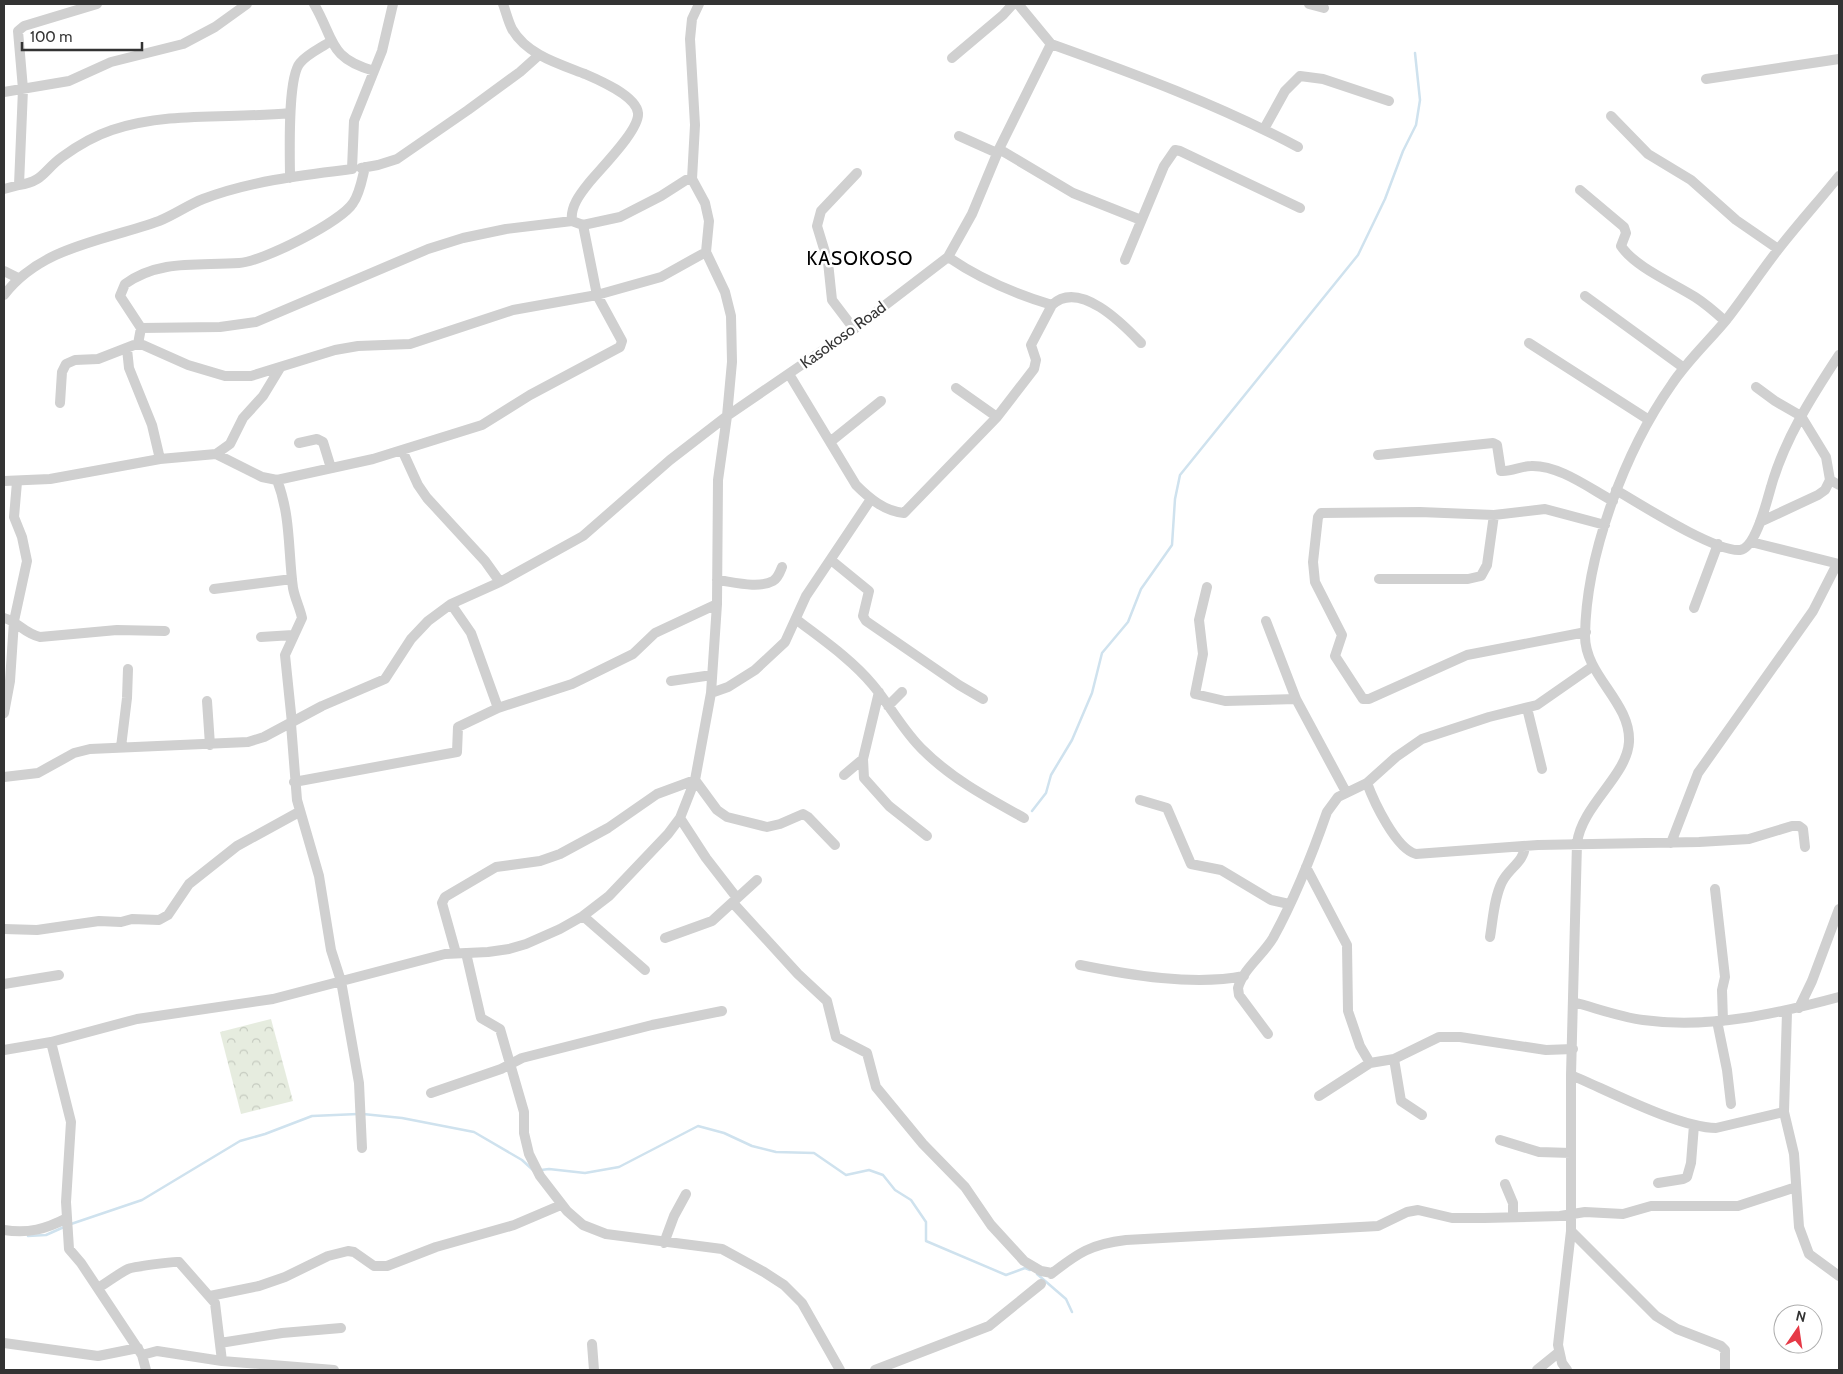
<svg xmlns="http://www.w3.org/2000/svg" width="1843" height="1374" font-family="Cabin,sans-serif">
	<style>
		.park { fill: url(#park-crowns) }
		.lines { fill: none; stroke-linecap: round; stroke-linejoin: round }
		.stream { stroke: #cfe2ee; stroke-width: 2.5 }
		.minor { stroke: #d0d0d0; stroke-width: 10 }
		.labels { text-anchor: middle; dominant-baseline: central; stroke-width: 5; stroke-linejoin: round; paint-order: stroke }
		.street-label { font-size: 16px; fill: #333; stroke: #fff }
		.quarter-label { font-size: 19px; letter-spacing: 1px; fill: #000; stroke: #fff }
	</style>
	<defs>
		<pattern id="park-crowns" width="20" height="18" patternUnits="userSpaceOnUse" patternTransform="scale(1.25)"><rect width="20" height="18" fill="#e6ecdf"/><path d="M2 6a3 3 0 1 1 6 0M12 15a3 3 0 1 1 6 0" fill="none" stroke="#c6cbc0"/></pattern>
	</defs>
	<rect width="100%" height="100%" fill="#fff"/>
	<path class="park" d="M 271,1019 L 293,1101 L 241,1114 L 220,1032 Z"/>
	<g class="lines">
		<path class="stream" d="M 1032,811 L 1046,793 L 1051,775 L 1072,740 L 1092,693 L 1102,653 L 1128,622 L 1141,589 L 1172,545 L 1175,499 L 1180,475 L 1358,255 L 1385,199 L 1403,151 L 1416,125 L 1420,100 L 1415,53
			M 363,1114 L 402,1118 L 474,1132 L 522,1160 L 534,1171
			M 541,1170 L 549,1169 L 585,1173 L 619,1167 L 698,1126 L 724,1133 L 752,1146 L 776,1152 L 814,1153 L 846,1175 L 869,1170 L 883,1175 L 895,1190 L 911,1200 L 926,1222 L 926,1241 L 1006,1275 L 1025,1268 L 1030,1270
			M 71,1224 L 142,1200 L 240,1141 L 265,1134 L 312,1116 L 358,1114
			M 28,1236 L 46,1235 L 64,1227
			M 1037,1274 L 1066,1299 L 1072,1312"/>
		<path class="minor" d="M 314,4 C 335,40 328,58 374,71
			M 503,4 C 506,12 508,21 512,29 C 527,55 559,64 585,74 C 599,80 636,96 638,113 C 640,130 599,170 588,184 C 580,194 570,207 572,221
			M 1309,4 L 1324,8
			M 1051,44 C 1135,74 1219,105 1298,147
			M 952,58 L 1003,15 L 1013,4
			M 1706,79 L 1839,59
			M 4,92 L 69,81 L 111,62 L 183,44 L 215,27 L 247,4
			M 1611,116 L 1648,154 L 1691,180 L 1736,220 L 1778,249
			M 1264,129 L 1285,91 L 1300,76 L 1323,79 L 1389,101
			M 959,136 L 997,153
			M 999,149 L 1073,193 L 1141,220
			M 361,168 L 378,165 L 397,159 L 468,110 L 520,72 L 539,55
			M 290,178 C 290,156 287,78 300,63 C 307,54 321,48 331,41
			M 19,185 C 43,182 44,170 62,157 C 77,146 94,136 112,130 C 169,111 231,119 290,113
			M 4,189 L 19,185 L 23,89 L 18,31 L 24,26 L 97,4
			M 1580,190 L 1624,227 L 1626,233 L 1621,246 C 1635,267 1673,283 1695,297 C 1706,304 1715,312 1725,321
			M 948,257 C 980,279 1015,294 1052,305 C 1079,279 1123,324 1141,343
			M 1125,260 L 1164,166 L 1175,150 L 1180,151 L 1300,208
			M 4,271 L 18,278
			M 4,295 C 42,246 104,241 159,221 C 174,215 188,205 203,199 C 250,181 303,175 352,169 L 354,121 L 382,51 L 393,4
			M 1585,296 L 1684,368
			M 141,328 L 220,327 L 256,322 L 428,249 L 463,238 L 506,229 L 572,221 L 583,225 L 620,217 L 661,196 L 686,180 L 692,179
			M 854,329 L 832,300 L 828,262 L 817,226 L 821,211 L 857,173
			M 1529,343 L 1649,420
			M 138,344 L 141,328 L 120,296 L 125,284 C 160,259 199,266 239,263 C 262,262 341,222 353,203 C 360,193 362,179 365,167
			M 127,349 L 129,368 L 152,425 L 160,459
			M 789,374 L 856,485 C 869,498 884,511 904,513 L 997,417 L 1034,369 L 1036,360 L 1031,345 L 1052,305
			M 1756,387 L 1775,401 L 1801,416 L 1826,457 L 1830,480 L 1839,485
			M 956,388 L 997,417
			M 60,403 L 62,372 L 66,364 L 75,360 L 98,359 L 134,345 L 143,345 L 188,365 L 225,376 L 251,376 L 335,350 L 358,346 L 410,344 L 513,310 L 597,295 L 661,277 L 706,252
			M 830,442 L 881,401
			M 299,443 L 317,439 L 323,442 L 331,468
			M 402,450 L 418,485 L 427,498 L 485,561 L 500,582
			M 216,454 L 262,477 L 277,480 C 291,516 288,551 293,588 C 295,599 300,608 302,618 L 285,655 L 292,723
			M 1378,455 L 1493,443 L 1497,445 L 1501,471 C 1511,472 1521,466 1531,466 C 1559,465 1589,488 1613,501
			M 277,480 L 373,459 L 482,425 L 530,395 L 620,347 L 622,341 L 597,295 L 583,225
			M 4,481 L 50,479 L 160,459 L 216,454 L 230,444 L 243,418 L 263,396 L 280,368
			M 1616,490 C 1640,504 1715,552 1740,550 C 1756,548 1767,500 1771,487 C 1784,440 1812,396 1839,355
			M 1760,522 L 1818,495 L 1825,490 L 1830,480
			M 1751,542 L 1839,564
			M 831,560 L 869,591 L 863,616 L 866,621 L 959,685 L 983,699
			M 1379,579 L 1468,579 L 1481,576 L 1487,565 L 1494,515
			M 717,580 C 733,582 759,589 773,581 C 778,578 780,572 782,567
			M 1207,587 L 1199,620 L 1203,654 L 1195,694 L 1225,701 L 1296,699
			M 214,589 L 292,579
			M 1694,608 L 1718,544
			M 4,618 C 19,622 22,632 40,637 L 117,630 L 165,631
			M 797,620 C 823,640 851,659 872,684 C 890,705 903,731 923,750 C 952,779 988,798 1024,818
			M 1266,621 L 1296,699 L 1346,792
			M 1586,632 L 1467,655 L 1369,699 L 1363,699 L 1335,656 L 1342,635 L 1315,582 L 1313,562 L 1318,517 L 1321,513 L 1420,512 L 1494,515 L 1545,509 L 1605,525
			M 261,637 L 293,635
			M 671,681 L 712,675
			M 879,692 L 863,759 L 864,778 L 889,806 L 927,836
			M 711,693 L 728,687 L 755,670 L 785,642 L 806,596 L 871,499
			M 207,701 L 210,745
			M 888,706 L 902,692
			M 498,708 L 572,684 L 633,654 L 655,633 L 717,604
			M 1527,708 L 1542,769
			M 4,713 L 10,681 L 14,621 L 27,561 L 22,537 L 14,517 L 17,482
			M 291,724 L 297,800 L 319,876 L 331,950 L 341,981 L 359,1083 L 362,1148
			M 121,747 L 127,698 L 128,669
			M 844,775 L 863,759
			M 4,777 L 38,773 L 74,753 L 90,749 L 248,742 L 264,737 L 322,706 L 385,679 L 411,639 L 428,621 L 451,604 L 500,582 L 583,536 L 670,460 L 727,416 L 732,362 L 731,316 L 725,292 L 706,252 L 709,221 L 705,203 L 692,179 L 695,125 L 690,39 L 692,19 L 699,4
			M 294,782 L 457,752 L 458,727 L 498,708 L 471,633 L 451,604
			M 1367,783 C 1374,802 1396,849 1416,854 L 1538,845 L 1699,842 L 1749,839 L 1792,826 L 1799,826 L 1803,829 L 1805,847
			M 1140,800 L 1167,808 L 1191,864 L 1221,870 L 1271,900 L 1289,904
			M 680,818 L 706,858 L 737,898
			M 1671,843 L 1698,773 L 1813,611 L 1837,564
			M 1306,867 L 1347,945 L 1348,1011 L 1360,1046 L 1370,1063
			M 1715,889 L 1725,977 L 1722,990 L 1723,1021
			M 733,903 L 798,974 L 827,1001 L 836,1037 L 867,1053 L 876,1087 L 923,1144 L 965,1187 L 991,1225 L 1024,1261 L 1041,1271 L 1052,1273
			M 583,916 L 645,970
			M 4,929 L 37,930 L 99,921 L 121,922 L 132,919 L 159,920 L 168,915 L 189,884 L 237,846 L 299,812
			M 1490,937 C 1493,919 1494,898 1502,882 C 1509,868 1524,862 1525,846
			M 665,938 L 712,921 L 757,880
			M 456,953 L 442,903 L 445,897 L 496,867 L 540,861 L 560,854 L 608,828 L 657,794 L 695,780 L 717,810 L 727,817 L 767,827 L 780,824 L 803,814 L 808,817 L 835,845
			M 466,953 L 481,1018 L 500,1029 L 524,1112 L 524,1133 L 529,1154 L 540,1176 L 567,1211 L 583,1225 L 606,1234 L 722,1249 L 764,1272 L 784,1285 L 802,1303 L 840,1370
			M 1080,965 C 1129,975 1194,986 1244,976
			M 4,984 L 59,975
			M 1573,1002 C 1596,1008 1620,1017 1643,1020 C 1709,1029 1776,1014 1839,997
			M 1799,1008 L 1812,981 L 1839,909
			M 1787,1012 L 1784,1112 L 1794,1154 L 1799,1227 L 1809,1254 L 1839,1276
			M 1717,1021 L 1727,1070 L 1731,1104
			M 1268,1034 L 1239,995 L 1238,988 C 1243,969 1263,955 1273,938 C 1295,898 1312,855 1327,812 L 1338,797 L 1367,783 L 1396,757 L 1422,739 L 1489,717 L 1537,705 L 1593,666
			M 51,1042 L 71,1122 L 66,1202 L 69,1249 L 81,1263 L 142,1355 L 157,1351 L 222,1361
			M 4,1050 L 51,1042 L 137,1019 L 273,999 L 445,954 L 488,952 L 509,949 L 526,944 L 560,929 L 583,916 L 609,896 L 668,834 L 680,818 L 695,780 L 711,693 L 717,604 L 718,480 L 727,416 L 854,329 L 948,257 L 972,214 L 999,149 L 1051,44 L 1018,4
			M 1394,1059 L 1401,1101 L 1422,1115
			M 1571,1075 C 1607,1090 1679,1128 1716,1128 L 1784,1112
			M 431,1093 L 501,1069 L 522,1058 L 652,1025 L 722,1011
			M 1319,1096 L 1370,1063 L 1394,1059 L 1439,1037 L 1460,1037 L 1546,1050 L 1573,1049
			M 1500,1140 L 1539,1152 L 1571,1153
			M 1658,1183 L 1683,1179 L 1687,1177 L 1691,1163 L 1694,1125
			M 1505,1184 L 1513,1203 L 1513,1217
			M 4,1230 C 28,1234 46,1229 67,1218
			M 664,1243 L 674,1216 L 686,1194
			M 1051,1274 C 1078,1253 1091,1244 1126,1240 L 1378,1226 L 1407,1212 L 1418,1210 L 1452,1218 L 1484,1218 L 1560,1216 L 1585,1212 L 1623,1214 L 1651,1206 L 1738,1206 L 1796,1187
			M 98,1288 C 108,1282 118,1274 128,1269 C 132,1267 174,1261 179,1262 L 215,1303 L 222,1361 L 334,1370
			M 210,1296 L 259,1286 L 285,1277 L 328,1256 L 348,1251 L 354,1252 L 374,1266 L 387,1266 L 436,1247 L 514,1225 L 561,1205
			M 4,1343 L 98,1356 L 138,1348
			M 220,1343 L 282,1333 L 341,1328
			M 592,1344 L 594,1370
			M 142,1355 L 146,1370
			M 875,1370 L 989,1326 L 1041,1284
			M 1537,1370 L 1558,1353
			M 1567,1370 L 1562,1363 L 1558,1345 L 1571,1231
			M 1725,1370 L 1725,1350 L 1721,1346 L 1677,1329 L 1656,1316 L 1571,1231 L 1571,1075 L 1577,843 C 1582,805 1627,776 1629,742 C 1631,702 1585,676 1585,636 C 1586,554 1625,451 1672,384 C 1688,360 1709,341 1727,319 C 1744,297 1760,273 1777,251 C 1797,225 1819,201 1839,176"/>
	</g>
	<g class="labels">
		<g class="street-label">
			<text transform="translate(843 335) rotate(-36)">Kasokoso Road</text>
		</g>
		<g class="quarter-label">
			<text x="860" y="258">KASOKOSO</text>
		</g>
	</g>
	<rect width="1843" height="1374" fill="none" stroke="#333333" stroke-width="10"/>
	<g transform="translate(1798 1329) rotate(13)"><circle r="24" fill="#ffffff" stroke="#adadad"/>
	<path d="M0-4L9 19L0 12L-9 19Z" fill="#e63946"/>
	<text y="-8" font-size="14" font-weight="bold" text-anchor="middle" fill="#333333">N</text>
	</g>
	<path d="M22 42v8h120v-8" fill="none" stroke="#333333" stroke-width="2.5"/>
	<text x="30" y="42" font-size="15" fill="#333333" stroke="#ffffff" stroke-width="4" paint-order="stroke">100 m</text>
</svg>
